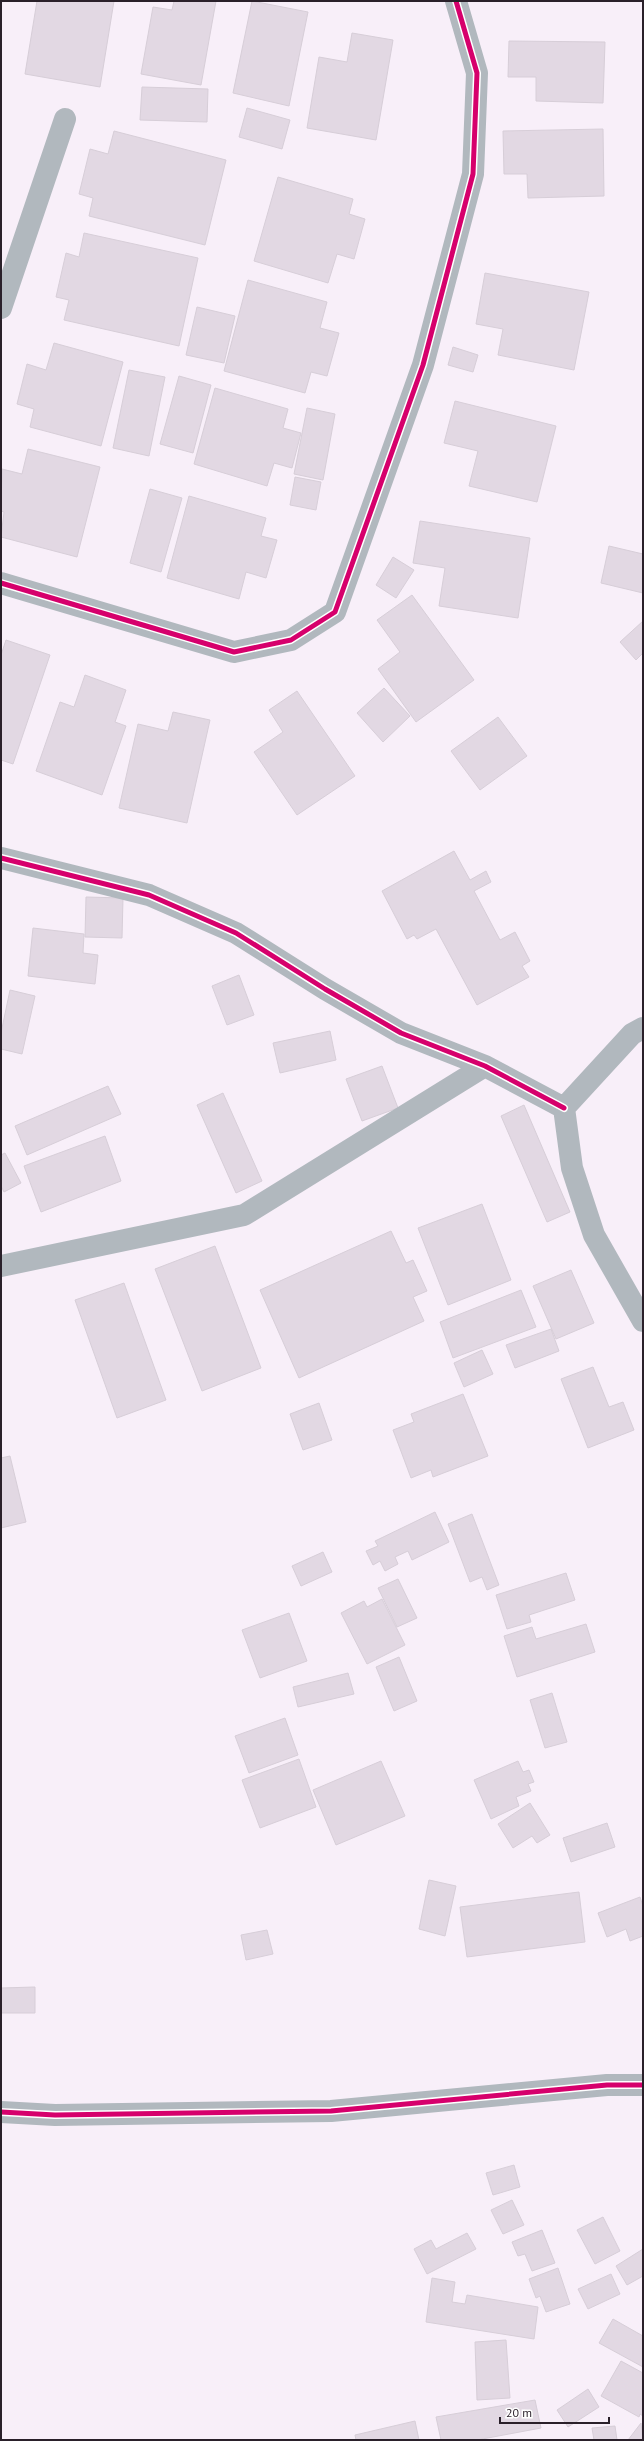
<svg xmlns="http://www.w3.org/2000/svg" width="644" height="2441" font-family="'PT Sans',sans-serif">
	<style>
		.building { fill: #e2d8e3; stroke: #d7ced8 }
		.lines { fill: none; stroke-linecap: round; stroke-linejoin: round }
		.minor { stroke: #b1b8be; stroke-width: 22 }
		.cycleway-casing { stroke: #fff; stroke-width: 8 }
		.cycleway { stroke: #d6006c; stroke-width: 5 }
	</style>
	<rect width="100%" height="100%" fill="#f8eff9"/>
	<path class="building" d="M 37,1 L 114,1 L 100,87 L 25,74 Z
		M 174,1 L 216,1 L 201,85 L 141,74 L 153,7 L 172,10 Z
		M 252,1 L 308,12 L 289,106 L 233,93 Z
		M 352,33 L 393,40 L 376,140 L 307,128 L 319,57 L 347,62 Z
		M 509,41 L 605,42 L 603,103 L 536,101 L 536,77 L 508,77 Z
		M 142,87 L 208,89 L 207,122 L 140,120 Z
		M 247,108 L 290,120 L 282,149 L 239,137 Z
		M 603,129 L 604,196 L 528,198 L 527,174 L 504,174 L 503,131 Z
		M 114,131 L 226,160 L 205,245 L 89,216 L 93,198 L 79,194 L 90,149 L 108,154 Z
		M 278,177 L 353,199 L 349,214 L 365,219 L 354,259 L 337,254 L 328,283 L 254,261 Z
		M 84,233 L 198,258 L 179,346 L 64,320 L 69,300 L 56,297 L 66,253 L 79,257 Z
		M 485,273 L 589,292 L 574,370 L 498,355 L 503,329 L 476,324 Z
		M 248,280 L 327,302 L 320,328 L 339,333 L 327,376 L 311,372 L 305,393 L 224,371 Z
		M 197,307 L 235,316 L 224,363 L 186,355 Z
		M 54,343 L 123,362 L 101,446 L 30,427 L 34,409 L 17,404 L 27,364 L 46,370 Z
		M 453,347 L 478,355 L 473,372 L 448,365 Z
		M 129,370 L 165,377 L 149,456 L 113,448 Z
		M 179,376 L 211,385 L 193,453 L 160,444 Z
		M 215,388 L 288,409 L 283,428 L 301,433 L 292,468 L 274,463 L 267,486 L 194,464 Z
		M 455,401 L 556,426 L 537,502 L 469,486 L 478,451 L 444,443 Z
		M 307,408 L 335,414 L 323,480 L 294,474 Z
		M 28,449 L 100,467 L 77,557 L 1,537 L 4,512 L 1,511 L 2,469 L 22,474 Z
		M 295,477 L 321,482 L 316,510 L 290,505 Z
		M 150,489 L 182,498 L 161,572 L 130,563 Z
		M 189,496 L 266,518 L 261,536 L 277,540 L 266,578 L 246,572 L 239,599 L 167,578 Z
		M 420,521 L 530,538 L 518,618 L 439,606 L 445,568 L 413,563 Z
		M 609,546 L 643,554 L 643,593 L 601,583 Z
		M 393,557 L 414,570 L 396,598 L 376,585 Z
		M 412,595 L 474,680 L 416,722 L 378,669 L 400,652 L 377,620 Z
		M 643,621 L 643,653 L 636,660 L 620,642 Z
		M 6,640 L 50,655 L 13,764 L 1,760 L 1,655 Z
		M 85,675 L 126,690 L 115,722 L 126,726 L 102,795 L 36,771 L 60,702 L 74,707 Z
		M 384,688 L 410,716 L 383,742 L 357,713 Z
		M 297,691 L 355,776 L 297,815 L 254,752 L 283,732 L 269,710 Z
		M 173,712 L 210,720 L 187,823 L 119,808 L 138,724 L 168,731 Z
		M 498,717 L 527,756 L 480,790 L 451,751 Z
		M 454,851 L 470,880 L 486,871 L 491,882 L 474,891 L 500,940 L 515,932 L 530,961 L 522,966 L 529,977 L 477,1005 L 436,929 L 417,939 L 414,935 L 407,939 L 382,891 Z
		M 86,897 L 123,898 L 122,938 L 85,937 Z
		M 33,928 L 84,934 L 83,953 L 98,955 L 95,984 L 28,976 Z
		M 239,975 L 254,1015 L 227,1025 L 212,986 Z
		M 10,990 L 35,996 L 22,1054 L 1,1049 L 1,1033 Z
		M 330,1031 L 336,1060 L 280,1073 L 273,1043 Z
		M 382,1066 L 398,1108 L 362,1121 L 346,1079 Z
		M 108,1086 L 121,1114 L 27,1155 L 15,1126 Z
		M 223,1093 L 262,1181 L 236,1193 L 197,1105 Z
		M 524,1105 L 570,1212 L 547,1222 L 501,1116 Z
		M 105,1136 L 121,1181 L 41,1212 L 24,1166 Z
		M 5,1153 L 21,1183 L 4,1192 L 1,1186 L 1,1155 Z
		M 482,1204 L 511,1280 L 448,1305 L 418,1228 Z
		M 391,1231 L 406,1263 L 413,1260 L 427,1291 L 413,1297 L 424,1321 L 299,1378 L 260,1290 Z
		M 215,1246 L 261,1368 L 202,1391 L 155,1269 Z
		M 571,1270 L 594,1323 L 556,1339 L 533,1286 Z
		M 124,1283 L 166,1400 L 117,1418 L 75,1300 Z
		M 521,1290 L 536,1327 L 453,1358 L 440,1322 Z
		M 551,1329 L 559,1351 L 515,1368 L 506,1345 Z
		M 482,1350 L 493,1374 L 464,1387 L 454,1363 Z
		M 593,1367 L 609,1407 L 623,1402 L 634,1430 L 588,1448 L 561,1379 Z
		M 463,1394 L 488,1456 L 433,1477 L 431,1470 L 411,1478 L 393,1430 L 414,1422 L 411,1414 Z
		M 319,1403 L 332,1440 L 303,1450 L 290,1414 Z
		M 10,1456 L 26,1522 L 1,1528 L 1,1458 Z
		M 435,1512 L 449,1542 L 412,1560 L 408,1551 L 395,1557 L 398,1564 L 385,1571 L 380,1561 L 373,1565 L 366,1551 L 378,1546 L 375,1541 Z
		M 472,1514 L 499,1585 L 487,1590 L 482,1577 L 470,1582 L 448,1524 Z
		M 323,1552 L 332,1572 L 301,1586 L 292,1566 Z
		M 566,1573 L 575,1600 L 529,1615 L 531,1622 L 507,1629 L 496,1595 Z
		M 398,1579 L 417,1618 L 397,1627 L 378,1588 Z
		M 382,1599 L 405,1645 L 367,1664 L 341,1613 L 364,1601 L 367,1607 Z
		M 289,1613 L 307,1661 L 260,1678 L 242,1630 Z
		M 586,1624 L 595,1652 L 517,1677 L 504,1636 L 532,1627 L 536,1639 Z
		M 399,1657 L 417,1701 L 394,1711 L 376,1667 Z
		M 348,1673 L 354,1694 L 298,1707 L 293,1687 Z
		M 552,1693 L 567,1742 L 545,1748 L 530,1700 Z
		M 285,1718 L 298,1755 L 249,1773 L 235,1736 Z
		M 299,1759 L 316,1807 L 260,1828 L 242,1780 Z
		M 381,1761 L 405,1816 L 336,1845 L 313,1790 Z
		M 518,1761 L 523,1772 L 529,1770 L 534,1782 L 528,1784 L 531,1791 L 516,1797 L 519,1806 L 491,1819 L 474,1780 Z
		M 530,1803 L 550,1835 L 537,1843 L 532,1836 L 513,1848 L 498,1824 Z
		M 607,1823 L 615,1847 L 571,1862 L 563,1838 Z
		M 429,1880 L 456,1886 L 445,1936 L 419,1929 Z
		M 579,1892 L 585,1942 L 467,1957 L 460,1907 Z
		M 640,1897 L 643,1906 L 643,1936 L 630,1941 L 626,1929 L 607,1937 L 598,1913 Z
		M 267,1930 L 273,1954 L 246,1960 L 241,1935 Z
		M 35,1987 L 35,2013 L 1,2013 L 1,1988 Z
		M 514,2165 L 520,2187 L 493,2195 L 486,2173 Z
		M 512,2200 L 524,2225 L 503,2234 L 491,2210 Z
		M 603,2217 L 620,2251 L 595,2264 L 577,2230 Z
		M 542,2230 L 555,2263 L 532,2271 L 525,2254 L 518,2256 L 512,2242 Z
		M 467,2233 L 476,2249 L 427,2274 L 414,2249 L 431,2240 L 436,2249 Z
		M 643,2249 L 643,2276 L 627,2285 L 616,2266 Z
		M 558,2268 L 570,2304 L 546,2312 L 540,2296 L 536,2298 L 529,2279 Z
		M 611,2274 L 620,2294 L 588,2309 L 578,2289 Z
		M 432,2278 L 455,2282 L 452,2302 L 465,2304 L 467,2295 L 538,2307 L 534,2339 L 426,2322 Z
		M 613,2319 L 643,2336 L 643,2367 L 599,2343 Z
		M 506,2340 L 510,2398 L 477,2400 L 475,2342 Z
		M 621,2361 L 643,2373 L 643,2416 L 640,2414 L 639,2417 L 601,2396 Z
		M 588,2389 L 599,2407 L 568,2427 L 557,2410 Z
		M 535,2400 L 541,2428 L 477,2440 L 441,2440 L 436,2417 Z
		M 415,2421 L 419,2440 L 356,2440 L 355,2435 Z
		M 641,2423 L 643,2440 L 628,2440 Z
		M 615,2426 L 617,2440 L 594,2440 L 592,2428 Z"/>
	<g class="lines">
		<path class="minor" d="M 1,308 L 65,119
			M 1,583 L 234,652 L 291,640 L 335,612 L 423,365 L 473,174 L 477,73 L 456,1
			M 1,858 L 149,895 L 236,933 L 325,989 L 401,1033 L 485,1066 L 564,1108
			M 643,1028 L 632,1034 L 564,1108 L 572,1168 L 594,1235 L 643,1321
			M 1,1266 L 244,1215 L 485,1066
			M 1,2112 L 55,2115 L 331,2111 L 607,2085 L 643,2085"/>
		<g class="cycleway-casing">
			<path id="cycleway" d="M 1,583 L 234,652 L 291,640 L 335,612 L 423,365 L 473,174 L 477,73 L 456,1
				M 1,858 L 149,895 L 236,933 L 325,989 L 401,1033 L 485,1066 L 564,1108
				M 1,2112 L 55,2115 L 331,2111 L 607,2085 L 643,2085"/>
		</g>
		<use href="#cycleway" class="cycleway"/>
	</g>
	<rect width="644" height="2441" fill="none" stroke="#2a202a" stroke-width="4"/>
	<path d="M500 2417v6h109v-6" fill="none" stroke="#2a202a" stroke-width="2"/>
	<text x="506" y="2417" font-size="12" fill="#2a202a" stroke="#ffffff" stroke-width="3" paint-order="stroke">20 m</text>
</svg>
